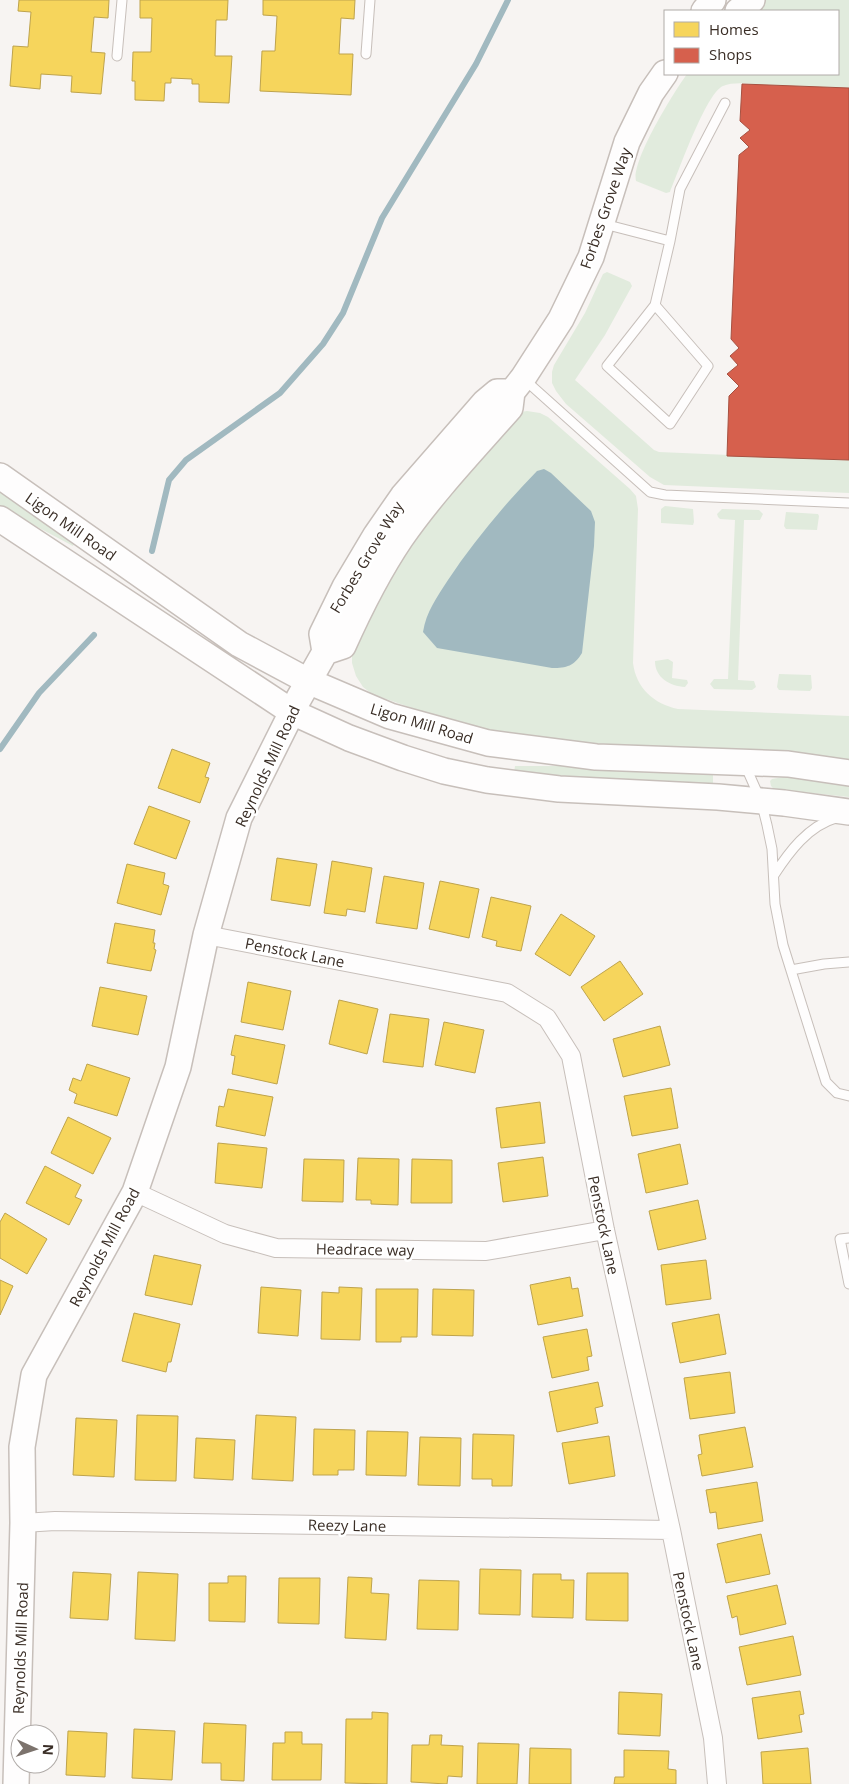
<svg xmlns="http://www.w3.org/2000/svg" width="849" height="1784" font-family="'Open Sans',sans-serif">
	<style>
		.green { fill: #e1ebdd }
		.water { fill: #a1b9c0 }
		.homes { fill: #f6d55c; stroke: #bea34c }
		.shops { fill: #d6604d; stroke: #a75141 }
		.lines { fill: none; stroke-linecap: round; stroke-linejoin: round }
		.stream { stroke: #a1b9c0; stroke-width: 6 }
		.lane-casing { stroke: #c7bfba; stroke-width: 11 }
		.street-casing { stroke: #c7bfba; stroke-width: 20 }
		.secondary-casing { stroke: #c7bfba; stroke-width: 28 }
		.lane { stroke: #fefdfd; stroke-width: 9 }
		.street { stroke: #fefdfd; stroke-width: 18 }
		.secondary { stroke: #fefdfd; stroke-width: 25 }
		.labels { text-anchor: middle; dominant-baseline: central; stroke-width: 5; stroke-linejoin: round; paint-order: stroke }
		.street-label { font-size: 15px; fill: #3a2e26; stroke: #fff }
	</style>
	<rect width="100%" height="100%" fill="#f7f4f2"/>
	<path class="green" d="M 762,0 L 849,0 L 849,88 C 821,87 793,86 765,85 C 752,84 734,81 723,86 C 706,93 678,173 670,192 L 666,193 L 636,181 C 631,161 674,92 687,74 L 838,74 L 838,11 L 746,11 Z
		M 607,272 L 630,282 L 632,286 L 605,335 L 575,380 L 654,450 L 659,452 L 849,460 L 849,493 L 664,485 L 650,477 L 566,404 L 556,391 L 552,383 L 552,372 L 554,365 L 585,313 L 603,274 Z
		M 527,411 L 540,413 L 548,417 L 630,489 L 636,496 L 638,509 L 633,663 C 636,688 654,704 678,709 L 849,716 L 849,760 L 767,752 L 573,743 L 512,736 L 452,722 L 372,694 L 363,687 L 356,676 L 352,663 L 352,646 L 405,545 L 521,412 Z
		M 0,489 L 76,540 L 73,546 L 11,513 L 0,506 Z
		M 665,506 L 693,509 L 694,522 L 693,525 L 661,523 L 661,509 Z
		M 722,509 L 759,510 L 763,514 L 760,520 L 744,520 L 738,680 L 754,681 L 756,687 L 752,690 L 714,689 L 710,684 L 714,679 L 728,679 L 735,520 L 720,519 L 718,517 L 717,514 Z
		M 786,512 L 818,514 L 819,516 L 817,530 L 786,529 L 784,526 Z
		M 668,659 L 673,662 L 672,678 L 687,680 L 688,683 L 685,687 C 670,686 655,678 655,661 Z
		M 779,674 L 811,675 L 812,688 L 810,691 L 779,690 L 777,687 Z
		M 515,766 L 578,766 L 713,772 L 713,784 L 712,785 L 619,782 L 514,773 Z
		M 789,776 L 849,784 L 849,797 L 774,789 L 771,786 L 770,781 L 772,779 Z"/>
	<path class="water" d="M 544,469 L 551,473 L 591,511 L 595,522 L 594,546 L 582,653 C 574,666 567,668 552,668 L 437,648 L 423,632 C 426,612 437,597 448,580 C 474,541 504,505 537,471 Z"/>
	<path class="homes" d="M 19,0 L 109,0 L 108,18 L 94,17 L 91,52 L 105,53 L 101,94 L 71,92 L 72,76 L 41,74 L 40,89 L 10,86 L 13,46 L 28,47 L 31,12 L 18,11 Z
		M 140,0 L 228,0 L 227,20 L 216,20 L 215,56 L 232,56 L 229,103 L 199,102 L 199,84 L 192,84 L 192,79 L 171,78 L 171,83 L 165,83 L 164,101 L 135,100 L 135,81 L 132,81 L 133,52 L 151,52 L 152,18 L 140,18 Z
		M 263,0 L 355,0 L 354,19 L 341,18 L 339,54 L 353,54 L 351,95 L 260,91 L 262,51 L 275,51 L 277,16 L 263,15 Z
		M 172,749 L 210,763 L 205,777 L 209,778 L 200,803 L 158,788 Z
		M 149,806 L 190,821 L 176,859 L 134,844 Z
		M 277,858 L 317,864 L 310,906 L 271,900 Z
		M 332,861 L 372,868 L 365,912 L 347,909 L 346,916 L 324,913 Z
		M 127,864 L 165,873 L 163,884 L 169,886 L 161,915 L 117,903 Z
		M 384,876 L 424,883 L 417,929 L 376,923 Z
		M 440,881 L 479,889 L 469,938 L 429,929 Z
		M 491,897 L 531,906 L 521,951 L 496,946 L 497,941 L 482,937 Z
		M 561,914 L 595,936 L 570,976 L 535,954 Z
		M 115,923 L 155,930 L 153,943 L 155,943 L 154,949 L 156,950 L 151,971 L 107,963 Z
		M 620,961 L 643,994 L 604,1021 L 581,987 Z
		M 248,982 L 291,991 L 283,1030 L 241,1022 Z
		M 100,987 L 147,996 L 138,1035 L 92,1026 Z
		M 339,1000 L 378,1009 L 367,1054 L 329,1044 Z
		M 390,1014 L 429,1019 L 423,1067 L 383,1062 Z
		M 444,1022 L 484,1030 L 475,1073 L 435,1065 Z
		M 660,1026 L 670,1065 L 623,1077 L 613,1039 Z
		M 235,1035 L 285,1045 L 277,1084 L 232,1074 L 235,1056 L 231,1055 Z
		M 87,1064 L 130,1078 L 117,1116 L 74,1103 L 77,1094 L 69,1090 L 73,1078 L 81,1081 Z
		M 671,1088 L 678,1128 L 632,1136 L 624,1096 Z
		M 228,1089 L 273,1097 L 265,1136 L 216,1126 L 219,1106 L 224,1107 Z
		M 540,1102 L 545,1143 L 501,1148 L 496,1108 Z
		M 68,1117 L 111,1138 L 93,1174 L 51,1153 Z
		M 218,1143 L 267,1148 L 262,1188 L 215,1183 Z
		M 680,1144 L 688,1184 L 646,1193 L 638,1154 Z
		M 543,1157 L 548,1196 L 503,1202 L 498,1163 Z
		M 358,1158 L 399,1159 L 398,1205 L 371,1204 L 371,1200 L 356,1200 Z
		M 304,1159 L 344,1160 L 343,1202 L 302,1201 Z
		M 412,1159 L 452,1160 L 452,1203 L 411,1203 Z
		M 45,1166 L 81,1185 L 75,1197 L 82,1200 L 69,1225 L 26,1203 Z
		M 698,1200 L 706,1239 L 658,1250 L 649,1211 Z
		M 5,1213 L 47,1239 L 27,1274 L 0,1258 L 0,1222 Z
		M 154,1255 L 201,1265 L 192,1305 L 145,1295 Z
		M 706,1260 L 711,1299 L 666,1305 L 661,1265 Z
		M 570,1277 L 572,1289 L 578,1288 L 583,1316 L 538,1325 L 530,1285 Z
		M 0,1280 L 13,1286 L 0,1315 Z
		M 261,1287 L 301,1290 L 298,1336 L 258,1333 Z
		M 339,1287 L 362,1288 L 360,1340 L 321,1339 L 322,1292 L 339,1293 Z
		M 376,1289 L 418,1289 L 417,1337 L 401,1337 L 401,1342 L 376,1342 Z
		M 433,1289 L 474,1290 L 473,1336 L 432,1335 Z
		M 134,1313 L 180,1324 L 171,1362 L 168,1362 L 166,1372 L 122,1361 Z
		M 719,1314 L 726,1354 L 680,1363 L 672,1323 Z
		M 587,1329 L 592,1356 L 587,1357 L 589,1370 L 552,1378 L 543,1337 Z
		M 730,1372 L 735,1413 L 690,1419 L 684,1378 Z
		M 598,1382 L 603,1406 L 595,1408 L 598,1423 L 557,1432 L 549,1392 Z
		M 137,1415 L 178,1416 L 176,1481 L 135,1480 Z
		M 256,1415 L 296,1417 L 293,1481 L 252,1479 Z
		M 76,1418 L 117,1420 L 114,1477 L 73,1475 Z
		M 745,1427 L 753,1467 L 702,1476 L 698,1455 L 702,1454 L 699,1435 Z
		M 314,1429 L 355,1430 L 354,1470 L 338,1470 L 338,1475 L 313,1475 Z
		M 367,1431 L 408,1432 L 406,1476 L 366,1475 Z
		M 473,1434 L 514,1435 L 512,1486 L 492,1486 L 492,1479 L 472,1479 Z
		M 609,1436 L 615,1476 L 569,1484 L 562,1443 Z
		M 420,1437 L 461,1438 L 460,1486 L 418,1485 Z
		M 196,1438 L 235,1440 L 233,1480 L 194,1478 Z
		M 757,1482 L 763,1521 L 718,1529 L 716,1512 L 710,1513 L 706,1490 Z
		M 761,1534 L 770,1574 L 726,1583 L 717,1544 Z
		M 480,1569 L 521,1570 L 520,1615 L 479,1614 Z
		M 73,1572 L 111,1574 L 108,1620 L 70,1618 Z
		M 138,1572 L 178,1574 L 175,1641 L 135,1639 Z
		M 587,1573 L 628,1573 L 628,1621 L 586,1620 Z
		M 533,1574 L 561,1574 L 561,1580 L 574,1580 L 573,1618 L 532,1617 Z
		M 228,1576 L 246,1576 L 245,1622 L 209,1621 L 209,1583 L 228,1583 Z
		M 348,1577 L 372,1578 L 371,1593 L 389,1594 L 386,1640 L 345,1638 Z
		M 279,1578 L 320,1578 L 319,1624 L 278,1623 Z
		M 419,1580 L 459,1581 L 458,1630 L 417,1629 Z
		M 777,1585 L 786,1624 L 740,1635 L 737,1616 L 732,1618 L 727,1596 Z
		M 793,1636 L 801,1675 L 747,1685 L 739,1647 Z
		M 800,1691 L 804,1714 L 799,1715 L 802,1732 L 758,1739 L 752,1698 Z
		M 619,1692 L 662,1694 L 660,1736 L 618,1734 Z
		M 372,1712 L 388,1713 L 387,1784 L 345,1783 L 346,1719 L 372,1719 Z
		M 204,1723 L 246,1725 L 244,1781 L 221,1780 L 221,1763 L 202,1763 Z
		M 134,1729 L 175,1731 L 172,1780 L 132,1778 Z
		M 68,1731 L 107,1733 L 105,1777 L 66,1775 Z
		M 285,1732 L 302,1732 L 302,1744 L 322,1744 L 321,1780 L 272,1780 L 273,1743 L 285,1743 Z
		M 430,1735 L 442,1735 L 441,1745 L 463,1746 L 462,1777 L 448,1776 L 447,1784 L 411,1782 L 412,1745 L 429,1745 Z
		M 478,1743 L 519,1744 L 517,1784 L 477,1784 Z
		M 530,1748 L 571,1749 L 571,1784 L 529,1784 Z
		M 808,1748 L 811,1784 L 763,1784 L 761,1752 Z
		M 624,1750 L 669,1751 L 668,1769 L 676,1770 L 676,1784 L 614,1784 L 615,1777 L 624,1777 Z"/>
	<path class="shops" d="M 742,84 L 849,88 L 849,460 L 727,456 L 729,396 L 739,386 L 727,374 L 738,365 L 730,356 L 739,348 L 731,339 L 739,155 L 749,147 L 740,138 L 750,130 L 740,121 Z"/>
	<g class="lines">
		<path class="stream" d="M 152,551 L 169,480 L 186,460 L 280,393 L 323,344 L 343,313 L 382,218 L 476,64 L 508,0
			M 0,749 L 39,693 L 94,635"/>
		<g class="lane-casing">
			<path id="lane" d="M 366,54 L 370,0
				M 117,56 L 122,0
				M 604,224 L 670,241 L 655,305 L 708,366 L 670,424 L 607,366 L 655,305
				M 670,241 L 680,189 L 725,103
				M 525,380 L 650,492 L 665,495 L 849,503
				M 745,765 L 761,801 L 767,825 L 772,849 L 775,904 L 783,945 L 826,1082 L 837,1093 L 849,1096
				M 774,875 C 789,852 808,826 836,818
				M 791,970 L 824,964 L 849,962
				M 849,1238 L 840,1239 L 849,1284"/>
		</g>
		<g class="street-casing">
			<path id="street" d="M 206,935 L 507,993 L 547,1018 L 571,1056 L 605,1230 L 671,1530 L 713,1738 L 717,1784
				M 135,1192 L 225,1234 L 276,1248 L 486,1251 L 605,1230
				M 23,1523 L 55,1521 L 671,1530"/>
		</g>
		<g class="secondary-casing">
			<path id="secondary" d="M 704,11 L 713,0
				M 738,11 L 752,0
				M 0,476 L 239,644 L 308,681 L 390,716 L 488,743 L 596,757 L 788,764 L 849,773
				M 0,519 L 292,712 L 349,738 L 403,758 L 444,771 L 487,780 L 559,789 L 718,797 L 784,803 L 849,812
				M 325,652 L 343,646 C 360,608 378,572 401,538 C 433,492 473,450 510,408 L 512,392 L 523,378 L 561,319 L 591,257 L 627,142 L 651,93 L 665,73
				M 16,1784 L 23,1523 L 22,1447 L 34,1375 L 135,1192 L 178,1067 L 206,935 L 239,818 L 299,698 L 325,652 L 322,634 L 345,587 L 376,535 L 403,496 L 485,402 L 497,392 L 512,392"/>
		</g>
		<use href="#lane" class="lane"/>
		<use href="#street" class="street"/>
		<use href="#secondary" class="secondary"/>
	</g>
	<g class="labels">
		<g class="street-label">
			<text transform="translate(605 208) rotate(-71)">Forbes Grove Way</text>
			<text transform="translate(71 526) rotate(35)">Ligon Mill Road</text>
			<text transform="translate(366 557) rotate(-59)">Forbes Grove Way</text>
			<text transform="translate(422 723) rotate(17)">Ligon Mill Road</text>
			<text transform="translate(267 766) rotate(-65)">Reynolds Mill Road</text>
			<text transform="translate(295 952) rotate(11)">Penstock Lane</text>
			<text transform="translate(604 1225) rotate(78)">Penstock Lane</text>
			<text transform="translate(104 1247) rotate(-62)">Reynolds Mill Road</text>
			<text transform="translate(365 1249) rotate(1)">Headrace way</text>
			<text transform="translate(347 1525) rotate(1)">Reezy Lane</text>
			<text transform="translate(689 1621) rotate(78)">Penstock Lane</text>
			<text transform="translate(20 1648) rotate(-88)">Reynolds Mill Road</text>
		</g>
	</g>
	<rect x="664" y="10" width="175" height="65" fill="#ffffff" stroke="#b0aba8"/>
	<rect x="674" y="22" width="25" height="15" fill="#f6d55c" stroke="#b0aba8"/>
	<text x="709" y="35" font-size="15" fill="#3a2e26">Homes</text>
	<rect x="674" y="48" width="25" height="15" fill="#d6604d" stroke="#b0aba8"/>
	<text x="709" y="60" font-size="15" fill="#3a2e26">Shops</text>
	<g transform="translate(35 1749) rotate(93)"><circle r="24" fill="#ffffff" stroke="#b0aba8"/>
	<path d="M0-4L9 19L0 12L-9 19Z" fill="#7c736d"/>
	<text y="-8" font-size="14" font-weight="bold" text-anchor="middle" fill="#3a2e26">N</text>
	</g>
</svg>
